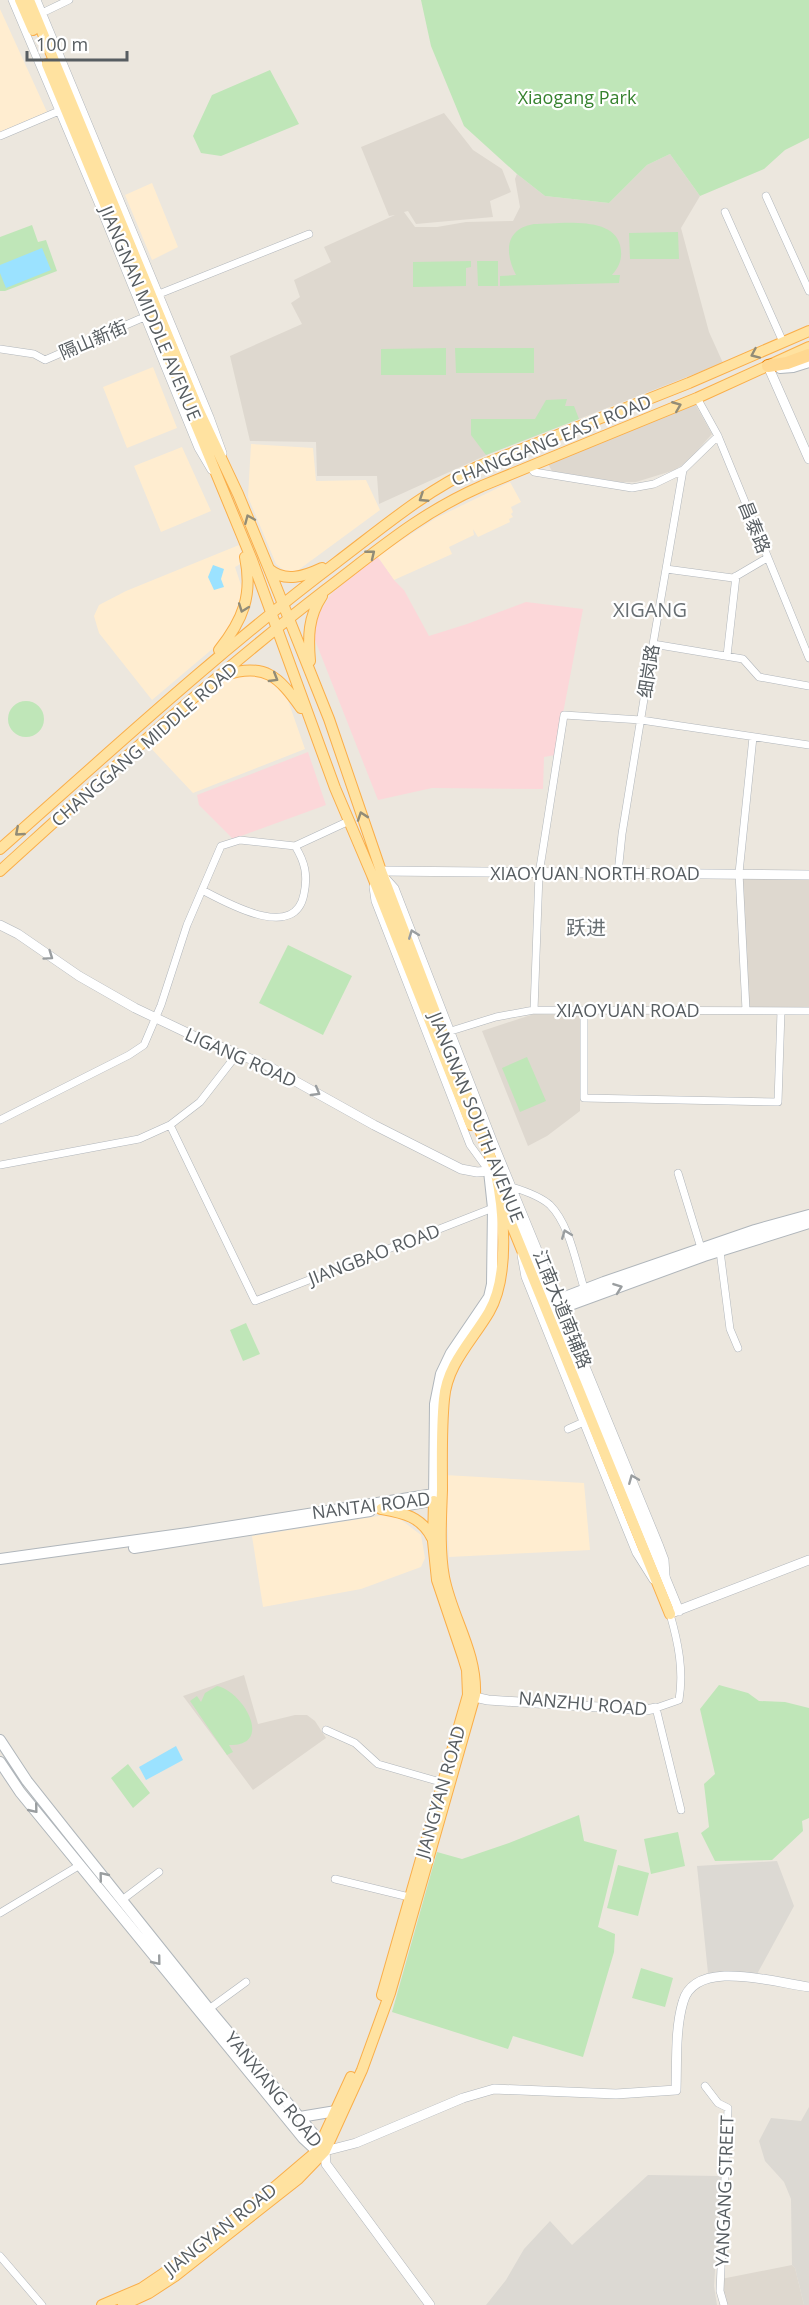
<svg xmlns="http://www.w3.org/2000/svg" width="809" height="2305" font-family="'Open Sans','Noto Sans SC',sans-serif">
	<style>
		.commercial { fill: #ffedd0 }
		.industrial { fill: #dcd9d3 }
		.education { fill: #ded8cf }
		.medical { fill: #fcd7d9 }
		.green { fill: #bfe6b8 }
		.water { fill: #9be2ff }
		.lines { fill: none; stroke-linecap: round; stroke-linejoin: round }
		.minor-casing { stroke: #b1b6bb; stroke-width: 8 }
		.tertiary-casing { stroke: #b1b6bb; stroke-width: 10 }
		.secondary-casing { stroke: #b0b6bb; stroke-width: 12 }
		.primary-casing { stroke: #faae49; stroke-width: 12 }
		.trunk-casing { stroke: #ea7e00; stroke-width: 14 }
		.minor { stroke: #fff; stroke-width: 7 }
		.tertiary { stroke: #fff; stroke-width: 9 }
		.secondary { stroke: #fff; stroke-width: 10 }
		.primary { stroke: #ffe2a0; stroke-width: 10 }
		.trunk { stroke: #ffd891; stroke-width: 12 }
		.oneway { stroke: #928c77 }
		.oneway2 { stroke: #9a9ea0 }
		.labels { text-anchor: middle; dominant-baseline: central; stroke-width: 4.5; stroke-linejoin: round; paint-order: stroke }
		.park-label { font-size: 18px; fill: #36822e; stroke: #fff }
		.street-label { font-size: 18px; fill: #575d61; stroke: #fff }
		.neighbourhood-label { font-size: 20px; fill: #686f73; stroke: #fff }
	</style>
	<rect width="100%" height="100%" fill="#ece7de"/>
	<path class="commercial" d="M 0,9 L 47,112 L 0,132 Z
		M 152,183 L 178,247 L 152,260 L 125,195 Z
		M 153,367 L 177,428 L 127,448 L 103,387 Z
		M 251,444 L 313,448 L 316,481 L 366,480 L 380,510 L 297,571 L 286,572 L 276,564 L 248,497 Z
		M 182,447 L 211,511 L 161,532 L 134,466 Z
		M 510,482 L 521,502 L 511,507 L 513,512 L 511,514 L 513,517 L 509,519 L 510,522 L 478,537 L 473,529 L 474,535 L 449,547 L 452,554 L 394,580 L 377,556 L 436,518 Z
		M 239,545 L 244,562 L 235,567 L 243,591 L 240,607 L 223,640 L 152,700 L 99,633 L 94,616 L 99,605 L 126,591 Z
		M 258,673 L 285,692 L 305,749 L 193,793 L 147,744 L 222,679 Z
		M 445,1475 L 584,1483 L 590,1550 L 449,1557 Z
		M 385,1515 L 400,1519 L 421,1535 L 425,1558 L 421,1567 L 361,1589 L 263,1607 L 252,1536 Z"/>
	<path class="industrial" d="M 777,1861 L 794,1906 L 756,1976 L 708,1973 L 697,1866 Z
		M 809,2107 L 809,2305 L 804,2305 L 795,2268 L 792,2265 L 791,2199 L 784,2182 L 765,2161 L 759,2141 L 771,2118 L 801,2121 Z
		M 648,2175 L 721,2176 L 714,2286 L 717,2305 L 486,2305 L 506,2280 L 524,2249 L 550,2221 L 572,2245 Z"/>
	<path class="education" d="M 444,113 L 473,150 L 502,169 L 511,192 L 490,201 L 493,217 L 416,224 L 408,211 L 404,212 L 415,227 L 437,227 L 466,222 L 513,221 L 520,207 L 515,179 L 517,174 L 545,196 L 609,203 L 647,165 L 670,154 L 700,196 L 681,228 L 709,332 L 723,363 L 491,453 L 379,504 L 377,476 L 317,476 L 316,442 L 250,441 L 230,356 L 302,324 L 291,303 L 300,297 L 294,280 L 331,262 L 324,247 L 395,215 L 389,216 L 361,147 Z
		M 694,402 L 712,434 L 688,461 L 675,470 L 636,482 L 620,482 L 552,471 L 547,462 Z
		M 739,873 L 809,878 L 809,1011 L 746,1010 Z
		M 534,1014 L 580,1015 L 580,1111 L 547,1136 L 528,1146 L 482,1031 Z
		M 244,1675 L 258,1724 L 295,1715 L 307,1715 L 315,1721 L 326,1738 L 253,1790 L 183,1696 Z
		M 792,2265 L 795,2268 L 804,2305 L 724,2305 L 721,2279 Z"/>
	<path class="medical" d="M 377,556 L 394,580 L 404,590 L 429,636 L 467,624 L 526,602 L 583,609 L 555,755 L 544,757 L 543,789 L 432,788 L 378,800 L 315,640 L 315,627 L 320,612 L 331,594 Z
		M 308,752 L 326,805 L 233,839 L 199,805 L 197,795 Z"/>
	<path class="green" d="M 421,0 L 809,0 L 809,138 L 785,150 L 764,169 L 700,196 L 670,154 L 647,165 L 609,203 L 545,196 L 517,174 L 464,126 L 431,46 Z
		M 270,70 L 299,124 L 221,156 L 201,153 L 193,136 L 212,95 Z
		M 534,224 C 557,224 613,215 620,245 C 623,257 620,266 612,275 L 620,275 L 619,283 L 500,286 L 500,276 L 516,275 C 505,254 504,229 534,224 Z
		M 32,225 L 38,242 L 46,240 L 57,271 L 5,291 L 0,291 L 0,237 Z
		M 678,232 L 679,259 L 630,259 L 629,233 Z
		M 471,261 L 471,267 L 466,268 L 466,286 L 413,287 L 413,262 Z
		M 477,261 L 498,261 L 498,286 L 478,286 Z
		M 446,348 L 446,375 L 381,375 L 381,349 Z
		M 455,348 L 534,348 L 534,373 L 456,373 Z
		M 567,399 L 565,406 L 574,406 L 579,419 L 486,455 L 471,435 L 471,419 L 535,419 L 546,400 Z
		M8 719a18 18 0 1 1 36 0a18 18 0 1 1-36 0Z
		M 288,945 L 352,976 L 323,1035 L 259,1003 Z
		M 527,1057 L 546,1101 L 520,1112 L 502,1068 Z
		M 246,1323 L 260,1354 L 243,1361 L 230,1330 Z
		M 719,1685 L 748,1693 L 759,1701 L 785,1702 L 809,1708 L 809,1818 L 802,1821 L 803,1831 L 772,1860 L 715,1861 L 701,1833 L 709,1827 L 704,1784 L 715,1774 L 700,1709 Z
		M 217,1686 C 243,1691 275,1746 229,1745 L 233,1752 L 227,1755 L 190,1701 L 197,1696 L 201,1702 L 205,1693 Z
		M 128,1764 L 150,1793 L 133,1808 L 111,1778 Z
		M 579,1815 L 584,1841 L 617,1850 L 598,1927 L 615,1934 L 614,1952 L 583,2057 L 513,2036 L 508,2049 L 392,2012 L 437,1852 L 462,1859 L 509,1843 Z
		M 678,1832 L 685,1866 L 651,1874 L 644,1839 Z
		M 618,1865 L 649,1873 L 638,1916 L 607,1908 Z
		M 641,1968 L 673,1978 L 665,2007 L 632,1998 Z"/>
	<path class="water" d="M 42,248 L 51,270 L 6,288 L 0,273 L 0,265 Z
		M 213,565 L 224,569 L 221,579 L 224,587 L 214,590 L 208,577 Z
		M 176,1746 L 183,1760 L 146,1780 L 139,1767 Z"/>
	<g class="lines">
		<g class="minor-casing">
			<path id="minor" d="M 12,0 L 98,203 L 198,448 L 211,470
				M 37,0 L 210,417 L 223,453
				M 42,13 L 69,0
				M 0,136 L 59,111
				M 766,196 L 809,291
				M 725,212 L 783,342
				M 159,294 L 309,234
				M 0,349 L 34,354 L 45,360 L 149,315
				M 697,398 L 718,436 L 809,658
				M 529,466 L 534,472 L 632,488 L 654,484 L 683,470 L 718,436
				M 666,569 L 733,578 L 767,558
				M 653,644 L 743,659 L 759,677 L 809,686
				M 727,656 L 736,576
				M 618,873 L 622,834 L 651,656 L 683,470
				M 386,878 L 395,888 L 494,1143 L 659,1544 L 665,1560 L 666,1576
				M 373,887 L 375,901 L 470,1145 L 489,1171
				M 202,890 C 227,903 295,942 304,894 C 308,875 305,862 295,846 L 349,821
				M 534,1010 L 539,874 L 564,715 L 641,720 L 809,745
				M 584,1010 L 584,1098 L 778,1102 L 781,1011
				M 746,1010 L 739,873 L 753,737
				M 451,1031 L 496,1017 L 534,1010 L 809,1011
				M 0,1120 L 129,1055 L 144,1045 L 161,1005 L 187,925 L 221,846 L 240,840 L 295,846
				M 170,1125 L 255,1301 L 493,1208
				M 0,1165 L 139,1139 L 170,1125 L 200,1102 L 238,1053
				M 678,1173 L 701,1248
				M 512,1187 C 525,1191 540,1196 550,1205 C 570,1225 576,1264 585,1291
				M 720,1251 L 730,1329 L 738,1348
				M 521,1255 L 525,1277 L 625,1526 L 636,1553 L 653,1580
				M 568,1429 L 586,1421
				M 670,1614 C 678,1642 684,1670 679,1700 L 656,1708 L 681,1810
				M 326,1730 L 355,1743 L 378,1764 L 444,1783
				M 335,1879 L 409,1897
				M 122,1900 L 159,1872
				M 0,1913 L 80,1865
				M 209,2009 L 246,1982
				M 705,2086 L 718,2103 L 728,2108 L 720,2291 L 724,2305
				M 0,2256 L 42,2305"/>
		</g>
		<g class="tertiary-casing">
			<path id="tertiary" d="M 768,366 L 809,459
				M 381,871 L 809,875
				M 0,925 L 18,934 L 79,976 L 135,1008 L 198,1038 L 268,1066 L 374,1125 L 461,1169 L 477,1172 L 489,1171
				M 555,1310 L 679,1611
				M 674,1612 L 809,1560
				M 470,1696 L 488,1700 L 646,1710 L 656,1708
				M 430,2305 L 326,2164 L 325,2151 L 356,2143 L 463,2098 L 494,2089 L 616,2094 L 676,2090 C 677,2061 675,2029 683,2002 C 695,1957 776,1983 809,1987"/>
		</g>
		<g class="secondary-casing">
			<path id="secondary" d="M 780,368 L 793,367 L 809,362
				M 498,1175 L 554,1307
				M 809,1215 L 755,1230 L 604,1282 L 552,1302 L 546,1310 L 559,1309 L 704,1256 L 809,1223
				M 434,1500 L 435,1404 L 441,1374 L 451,1353 L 489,1297 L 492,1284 L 493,1208 L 489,1171
				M 386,1509 L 441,1499
				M 134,1548 L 370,1511
				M 0,1559 L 188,1533 L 434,1494 L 441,1499
				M 0,1740 L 27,1781 L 69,1834 L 209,2009 L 321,2143
				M 0,1762 L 20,1792 L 303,2138 L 317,2151
				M 300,2117 L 336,2111"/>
		</g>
		<g class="primary-casing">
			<path id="primary" d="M 20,0 L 33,30
				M 29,0 L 198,409 L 238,494 L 269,569 L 329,719 L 381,871 L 495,1169 C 504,1208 510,1276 489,1312 C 472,1341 447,1364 444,1399 C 441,1430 442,1460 442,1490 C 441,1519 439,1549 444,1577 C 452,1618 477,1652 475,1695 L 390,1993 L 362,2070 L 325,2151 L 298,2179 L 175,2276 L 149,2293 L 123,2305
				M 47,64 L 252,560 L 335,788 L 372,875 L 471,1125
				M 269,569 C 285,583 305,576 322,568
				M 219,650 C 243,620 253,595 245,557
				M 310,661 C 308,637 308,617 322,596
				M 225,675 C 265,662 279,677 301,708
				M 0,849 C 111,751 219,651 337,562 C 382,528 425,491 477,467 L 689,383 L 809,331
				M 0,871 C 106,775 211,678 324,591 C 378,550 420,513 482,486 L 697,398 L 809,347
				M 504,1206 L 670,1614
				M 381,1509 C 403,1513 421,1516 432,1538
				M 382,1995 L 468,1695 L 467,1670 L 463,1657 L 437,1580 L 433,1541 L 434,1501
				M 102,2305 L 142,2288 L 182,2261 L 270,2191 L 317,2151 L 351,2077"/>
		</g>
		<g class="trunk-casing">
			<path id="trunk" d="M 768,366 L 787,363 L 809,355"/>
		</g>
		<use href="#minor" class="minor"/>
		<use href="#tertiary" class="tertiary"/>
		<use href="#secondary" class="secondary"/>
		<use href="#primary" class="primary"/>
		<use href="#trunk" class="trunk"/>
	</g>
	<defs><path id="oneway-chevron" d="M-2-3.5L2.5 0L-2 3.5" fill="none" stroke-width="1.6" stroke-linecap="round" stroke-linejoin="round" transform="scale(1.5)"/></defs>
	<g class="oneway">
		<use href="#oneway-chevron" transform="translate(755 354) rotate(156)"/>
		<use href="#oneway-chevron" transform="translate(677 406) rotate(-22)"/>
		<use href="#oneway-chevron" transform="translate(423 498) rotate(147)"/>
		<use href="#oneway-chevron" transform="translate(249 519) rotate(-113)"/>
		<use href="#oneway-chevron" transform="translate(371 554) rotate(-39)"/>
		<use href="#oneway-chevron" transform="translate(243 608) rotate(110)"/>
		<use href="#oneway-chevron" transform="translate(274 678) rotate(31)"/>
		<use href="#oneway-chevron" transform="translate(362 816) rotate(-109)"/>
		<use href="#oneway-chevron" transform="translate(19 832) rotate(139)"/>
	</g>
	<g class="oneway2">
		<use href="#oneway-chevron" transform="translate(413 934) rotate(-111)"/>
		<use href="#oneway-chevron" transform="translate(49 956) rotate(35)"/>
		<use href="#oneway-chevron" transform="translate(316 1092) rotate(30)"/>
		<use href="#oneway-chevron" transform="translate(566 1234) rotate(-111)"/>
		<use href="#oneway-chevron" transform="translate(618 1288) rotate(-20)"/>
		<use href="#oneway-chevron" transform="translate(633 1479) rotate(-112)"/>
		<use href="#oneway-chevron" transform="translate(34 1809) rotate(51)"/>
		<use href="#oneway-chevron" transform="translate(103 1876) rotate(-129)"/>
		<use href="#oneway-chevron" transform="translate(157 1961) rotate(51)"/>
	</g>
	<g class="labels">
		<g class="park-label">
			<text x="577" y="97">Xiaogang Park</text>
		</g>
		<g class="street-label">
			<text transform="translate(151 313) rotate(67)">JIANGNAN MIDDLE AVENUE</text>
			<text transform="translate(93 339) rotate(-23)">隔山新街</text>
			<text transform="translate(551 440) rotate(-22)">CHANGGANG EAST ROAD</text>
			<text transform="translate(755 527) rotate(68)">昌泰路</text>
			<text transform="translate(648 671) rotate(-81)">细岗路</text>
			<text transform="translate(144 744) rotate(-41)">CHANGGANG MIDDLE ROAD</text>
			<text x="595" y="873">XIAOYUAN NORTH ROAD</text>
			<text x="628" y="1010">XIAOYUAN ROAD</text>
			<text transform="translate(241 1057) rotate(24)">LIGANG ROAD</text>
			<text transform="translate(477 1117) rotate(68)">JIANGNAN SOUTH AVENUE</text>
			<text transform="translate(374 1254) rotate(-21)">JIANGBAO ROAD</text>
			<text transform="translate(563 1309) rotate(68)">江南大道南辅路</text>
			<text transform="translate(371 1505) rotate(-7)">NANTAI ROAD</text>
			<text transform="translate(583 1703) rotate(5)">NANZHU ROAD</text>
			<text transform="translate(440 1792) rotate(-74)">JIANGYAN ROAD</text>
			<text transform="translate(274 2089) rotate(51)">YANXIANG ROAD</text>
			<text transform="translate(724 2191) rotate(-88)">YANGANG STREET</text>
			<text transform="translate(220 2229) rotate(-38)">JIANGYAN ROAD</text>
		</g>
		<g class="neighbourhood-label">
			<text x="650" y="609">XIGANG</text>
			<text x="586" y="927">跃进</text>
		</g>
	</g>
	<path d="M27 51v9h100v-9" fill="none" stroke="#575d61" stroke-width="3"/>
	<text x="36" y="51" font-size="18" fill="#575d61" stroke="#ffffff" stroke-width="4.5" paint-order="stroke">100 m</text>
</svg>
